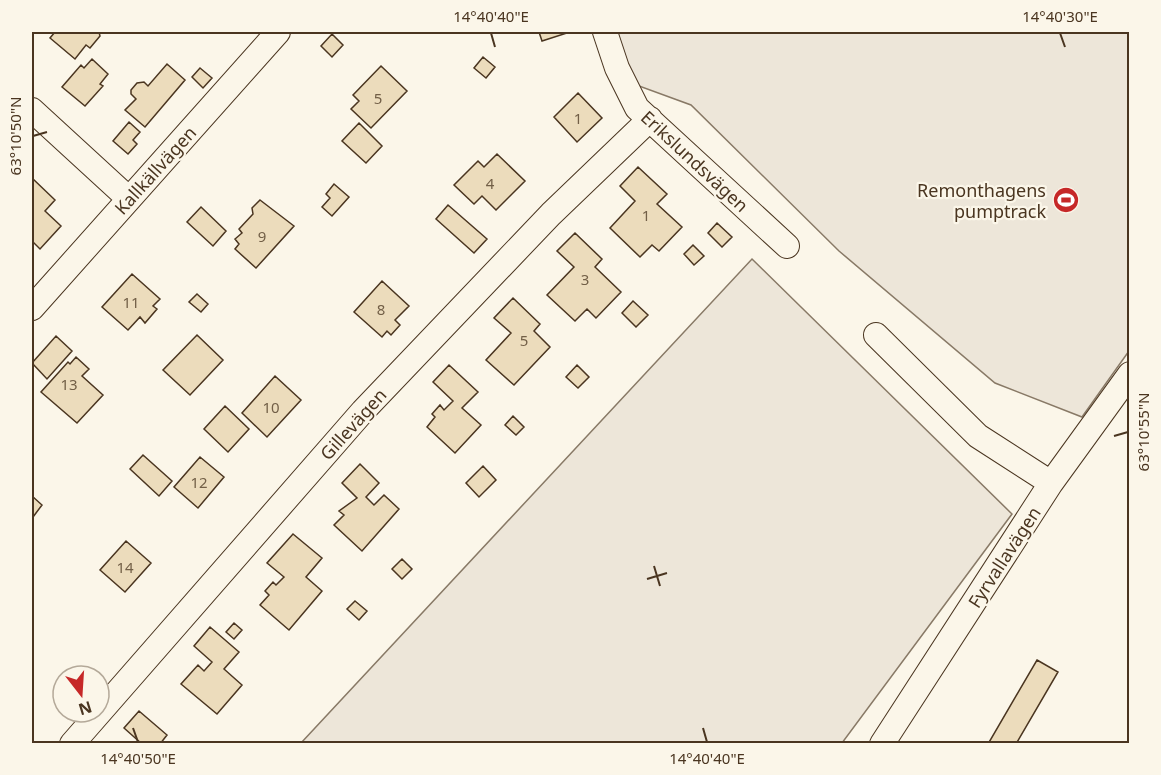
<svg xmlns="http://www.w3.org/2000/svg" width="1161" height="775" font-family="'Noto Sans',sans-serif">
	<style>
		.green { fill: #ede6d9; stroke: #887966; stroke-width: 1.5 }
		.building { fill: #ecdcbc; stroke: #4a3520; stroke-width: 1.5 }
		.lines { fill: none; stroke-linecap: round; stroke-linejoin: round }
		.street-casing { stroke: #4a3520; stroke-width: 26 }
		.street { stroke: #fbf6e9; stroke-width: 24 }
		.ticks { fill: none; stroke: #4a3520; stroke-width: 2 }
		.labels { text-anchor: middle; dominant-baseline: central; stroke-width: 4.5; stroke-linejoin: round; paint-order: stroke }
		.number-label { font-size: 15px; fill: #725f47 }
		.street-label { font-size: 18px; fill: #4a3520; stroke: #fbf6e9 }
		.poi-label { font-size: 18px; fill: #4a3520; stroke: #fbf6e9; text-anchor: end }
		.neatline { fill: none; stroke: #4a3520; stroke-width: 2 }
		.ticks-label { font-size: 15px; text-anchor: middle; fill: #4a3520 }
	</style>
	<rect width="100%" height="100%" fill="#fbf6e9"/>
	<path class="green" d="M 613,32 L 1129,32 L 1129,351 L 1082,417 L 995,383 L 839,251 L 691,105 L 628,82 Z
		M 752,259 L 1012,514 L 842,743 L 301,743 Z"/>
	<path class="building" d="M 55,32 L 99,32 L 100,36 L 90,48 L 86,45 L 75,59 L 50,38 Z
		M 539,32 L 567,32 L 567,33 L 542,41 Z
		M 332,34 L 343,45 L 332,57 L 321,46 Z
		M 483,57 L 495,67 L 486,78 L 474,68 Z
		M 92,59 L 108,74 L 100,84 L 103,86 L 85,106 L 62,87 L 81,65 L 84,68 Z
		M 167,64 L 185,80 L 145,127 L 125,110 L 136,99 L 131,94 L 131,90 L 137,83 L 144,82 L 148,86 Z
		M 381,66 L 407,91 L 371,128 L 351,109 L 359,101 L 353,95 Z
		M 200,68 L 212,78 L 203,88 L 192,77 Z
		M 578,93 L 602,118 L 577,142 L 554,117 Z
		M 129,122 L 140,132 L 133,140 L 137,144 L 128,154 L 113,141 Z
		M 359,123 L 382,146 L 366,163 L 342,141 Z
		M 497,154 L 525,181 L 496,210 L 482,196 L 474,204 L 454,185 L 478,161 L 484,167 Z
		M 638,167 L 667,194 L 657,204 L 682,227 L 659,251 L 652,245 L 640,257 L 610,228 L 635,201 L 620,186 Z
		M 32,178 L 55,200 L 45,211 L 61,226 L 40,249 L 32,241 Z
		M 334,184 L 349,197 L 332,216 L 322,207 L 330,198 L 326,194 Z
		M 260,200 L 294,226 L 256,268 L 235,249 L 239,244 L 235,239 L 242,233 L 239,229 L 253,214 L 252,208 Z
		M 448,205 L 487,239 L 474,253 L 436,219 Z
		M 201,207 L 226,231 L 213,246 L 187,222 Z
		M 717,223 L 732,237 L 722,247 L 708,233 Z
		M 575,233 L 602,259 L 595,267 L 621,292 L 596,318 L 587,309 L 575,321 L 547,295 L 574,267 L 557,251 Z
		M 693,245 L 704,256 L 694,265 L 684,254 Z
		M 132,274 L 160,299 L 153,306 L 157,309 L 145,323 L 140,317 L 128,330 L 102,307 Z
		M 382,281 L 409,306 L 395,320 L 400,325 L 391,335 L 387,331 L 382,337 L 354,312 Z
		M 197,294 L 208,304 L 201,312 L 189,302 Z
		M 513,298 L 540,324 L 534,331 L 550,347 L 514,385 L 486,360 L 511,333 L 494,318 Z
		M 633,301 L 648,315 L 636,327 L 622,313 Z
		M 197,335 L 223,360 L 190,395 L 163,370 Z
		M 56,336 L 72,351 L 47,379 L 32,363 Z
		M 76,357 L 89,369 L 82,376 L 103,395 L 77,423 L 41,392 L 68,362 L 70,364 Z
		M 449,365 L 478,392 L 462,408 L 481,425 L 455,453 L 427,427 L 435,417 L 432,414 L 440,405 L 444,410 L 453,401 L 433,382 Z
		M 577,365 L 589,377 L 578,388 L 566,377 Z
		M 275,376 L 301,400 L 267,437 L 242,413 Z
		M 225,406 L 249,429 L 228,452 L 204,429 Z
		M 513,416 L 524,427 L 516,435 L 505,425 Z
		M 143,455 L 172,481 L 159,496 L 130,469 Z
		M 200,457 L 224,477 L 198,508 L 174,487 Z
		M 360,464 L 379,483 L 366,497 L 374,505 L 384,495 L 399,509 L 362,551 L 334,525 L 344,515 L 339,511 L 357,498 L 342,483 Z
		M 483,466 L 496,480 L 479,497 L 466,483 Z
		M 32,496 L 42,505 L 33,517 L 32,516 Z
		M 293,534 L 322,558 L 306,577 L 322,591 L 289,630 L 260,605 L 269,595 L 265,591 L 273,582 L 276,585 L 284,577 L 267,563 Z
		M 126,541 L 151,563 L 125,592 L 100,570 Z
		M 402,559 L 412,569 L 402,579 L 392,569 Z
		M 355,601 L 367,611 L 359,620 L 347,609 Z
		M 234,623 L 242,630 L 234,639 L 226,632 Z
		M 210,627 L 239,652 L 224,669 L 242,685 L 217,714 L 181,684 L 198,665 L 204,671 L 212,662 L 194,646 Z
		M 1037,660 L 1058,672 L 1016,744 L 988,744 Z
		M 139,711 L 167,735 L 160,744 L 142,744 L 124,728 Z"/>
	<g class="lines">
		<g class="street-casing">
			<path id="street" d="M 605,32 L 617,68 L 637,108 L 787,246
				M 32,110 L 129,199
				M 32,308 L 278,32
				M 876,335 L 978,436 L 1051,483
				M 72,744 L 363,411 L 551,214 L 650,119
				M 882,744 L 1051,483 L 1130,374"/>
		</g>
		<use href="#street" class="street"/>
	</g>
	<path class="ticks" d="M 491,33 L 495,47M 1060,33 L 1065,47M 33,136 L 47,132M 1114,436 L 1128,432M 654,566 L 660,586M 647,579 L 667,573M 133,728 L 138,742M 703,728 L 707,742"/>
	<defs>
		<g id="stadium-disc" transform="scale(1.35)"><circle r="9.5" fill="#c62828" stroke="#fbf6e9"/><path d="M0-5a6.5 5 0 1 0 0 10a6.5 5 0 1 0 0-10ZM-3.5-1.8h7v3.6h-7Z" fill="#fff"/></g>
	</defs>
	<g fill-rule="evenodd">
		<use href="#stadium-disc" x="1066" y="200"/>
	</g>
	<g class="labels">
		<g class="number-label">
			<text x="378" y="98">5</text>
			<text x="578" y="118">1</text>
			<text x="490" y="183">4</text>
			<text x="646" y="215">1</text>
			<text x="262" y="236">9</text>
			<text x="585" y="279">3</text>
			<text x="131" y="302">11</text>
			<text x="381" y="309">8</text>
			<text x="524" y="340">5</text>
			<text x="69" y="384">13</text>
			<text x="271" y="407">10</text>
			<text x="199" y="482">12</text>
			<text x="125" y="567">14</text>
		</g>
		<g class="street-label">
			<text transform="translate(695 161) rotate(43)">Erikslundsvägen</text>
			<text transform="translate(155 170) rotate(-48)">Kallkällvägen</text>
			<text transform="translate(353 424) rotate(-48)">Gillevägen</text>
			<text transform="translate(1004 557) rotate(-57)">Fyrvallavägen</text>
		</g>
		<g class="poi-label">
			<text x="1046" y="190">Remonthagens<tspan x="1046" dy="21">pumptrack</tspan></text>
		</g>
	</g>
	<rect width="1161" height="775" fill="none" stroke="#fbf6e9" stroke-width="66"/>
	<g transform="translate(81 694) rotate(163)"><circle r="28" fill="#fbf6e9" stroke="#b4a999" stroke-width="1.5"/>
	<path d="M0-4.5L10 22L0 15L-10 22Z" fill="#c62828"/>
	<text y="-9" font-size="16" font-weight="bold" text-anchor="middle" fill="#4a3520">N</text>
	</g>
	<rect x="33" y="33" width="1095" height="709" class="neatline"/>
	<g class="ticks-label">
		<text x="491" y="22">14°40'40"E</text>
		<text x="1060" y="22">14°40'30"E</text>
		<text transform="translate(16 136) rotate(-90)" y="5">63°10'50"N</text>
		<text transform="translate(1144 432) rotate(-90)" y="5">63°10'55"N</text>
		<text x="138" y="764">14°40'50"E</text>
		<text x="707" y="764">14°40'40"E</text>
	</g>
</svg>
